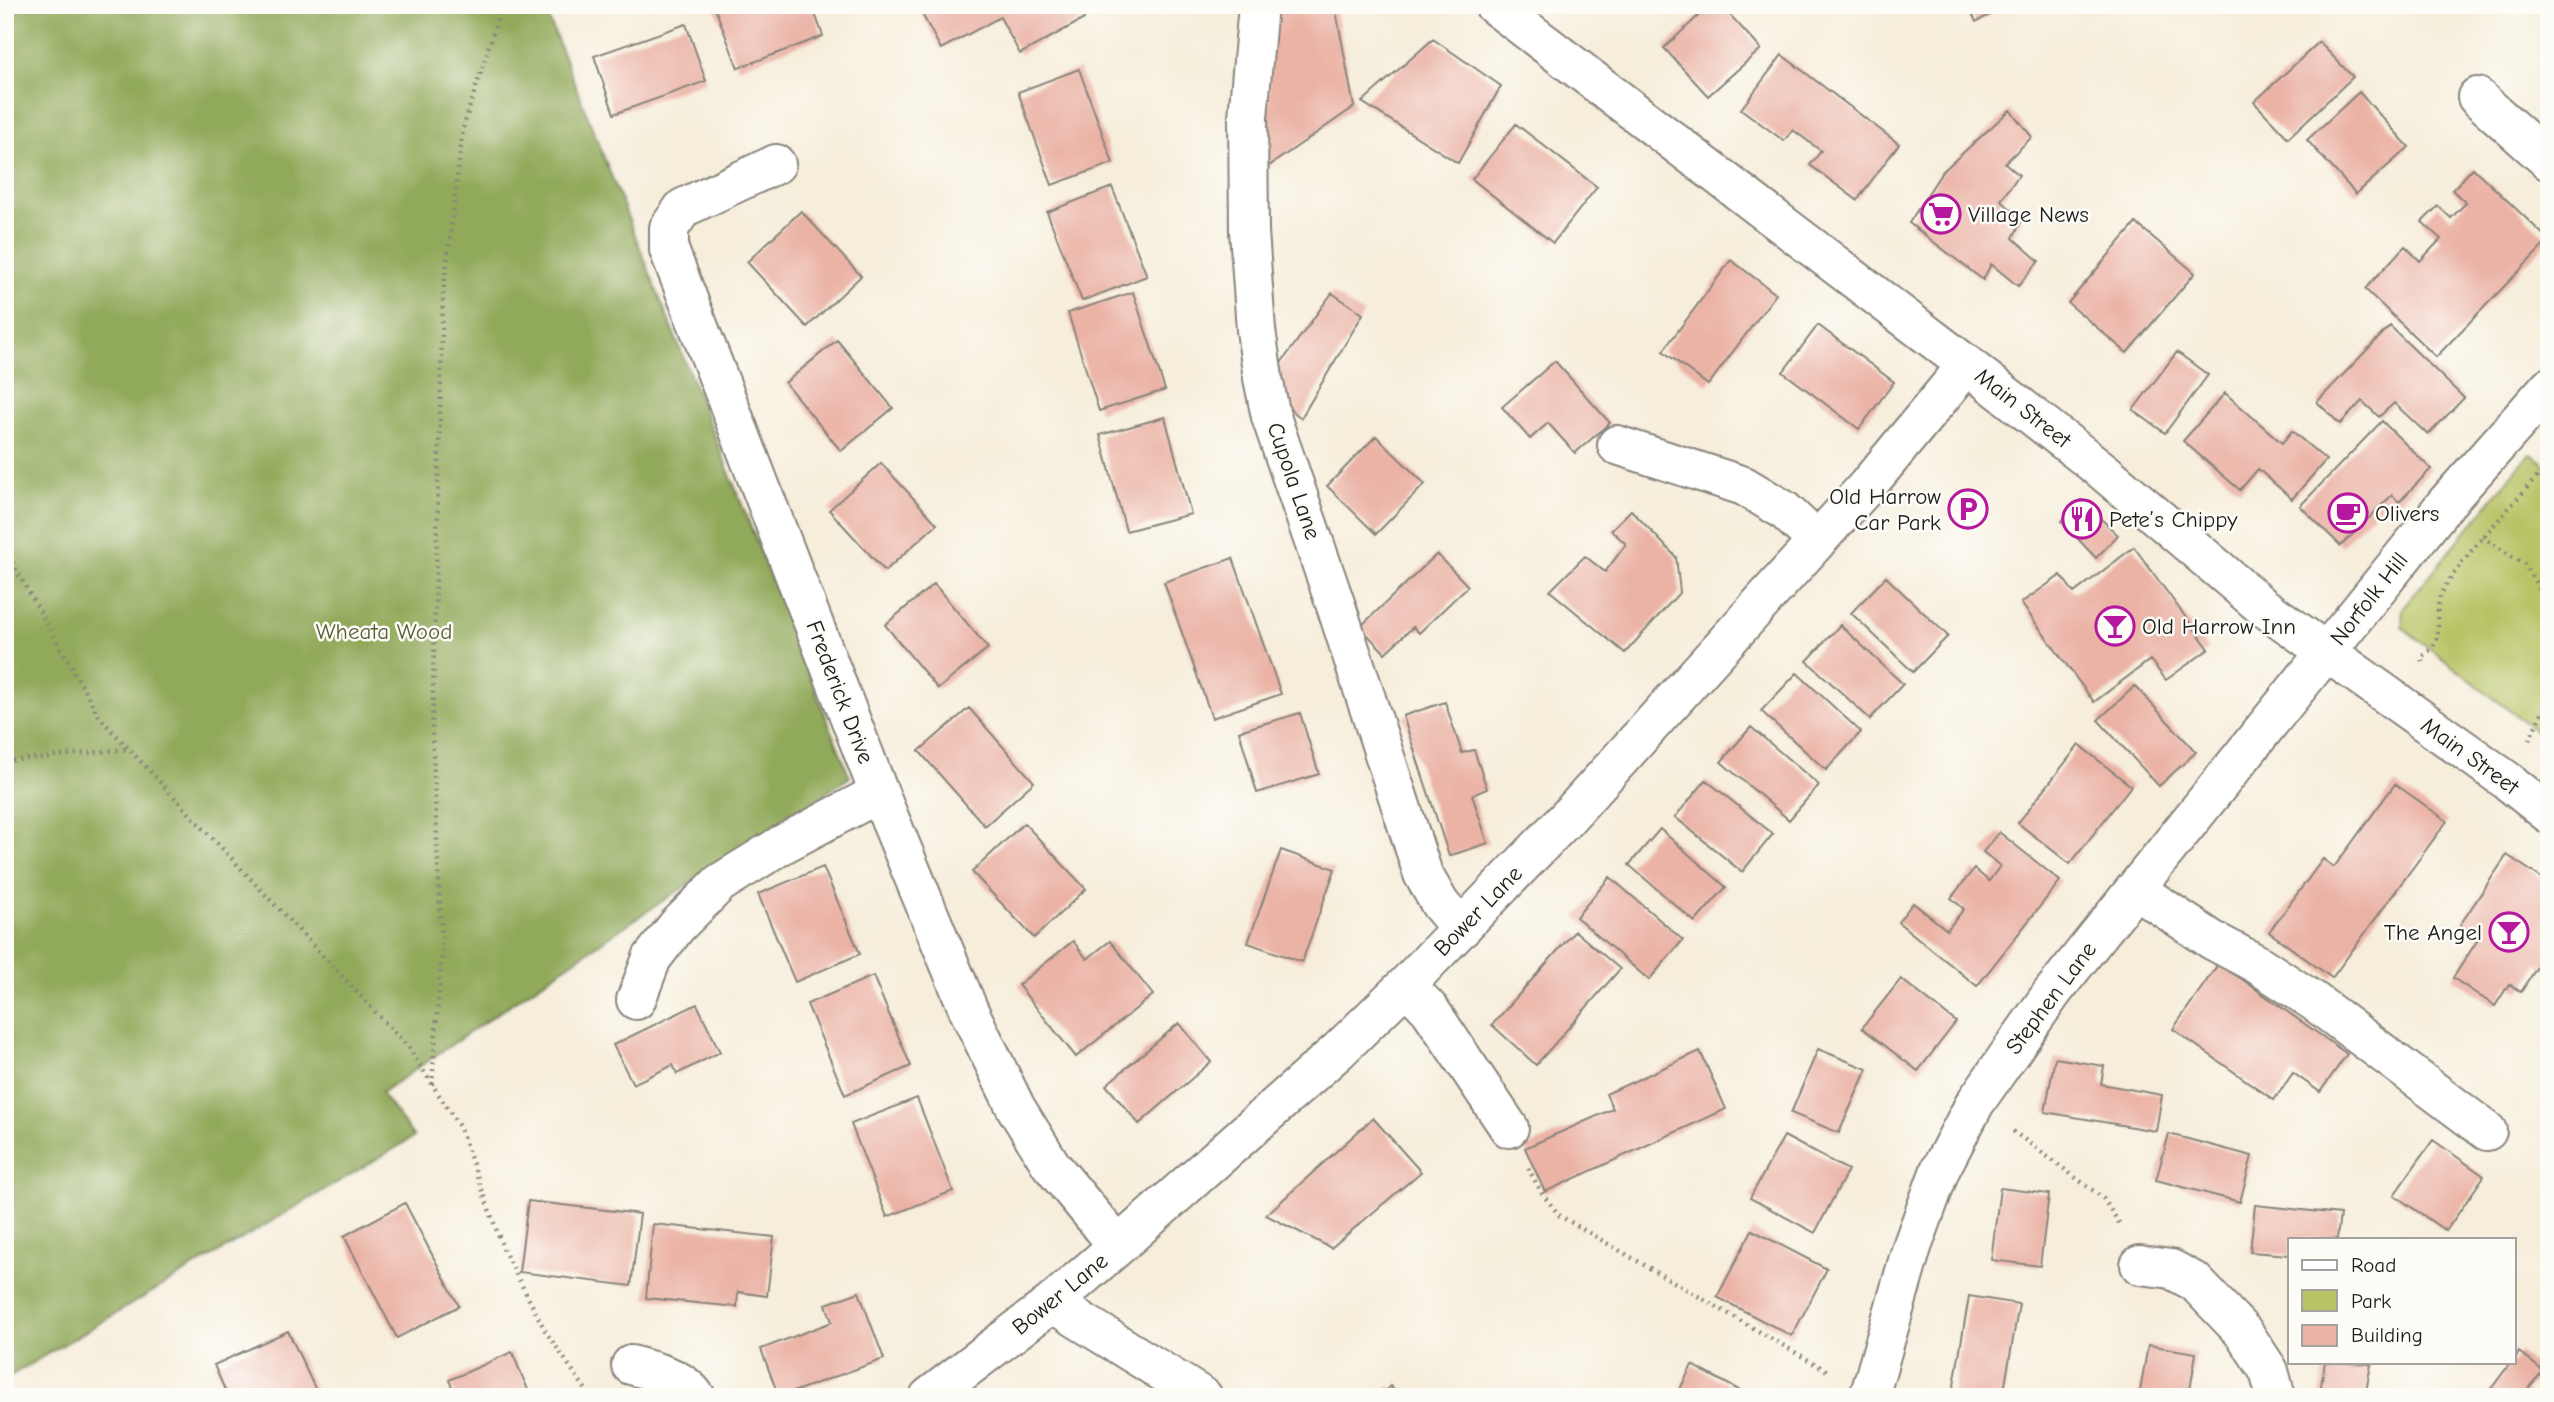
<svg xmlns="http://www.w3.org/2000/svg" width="2554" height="1402" font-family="'Comic Neue',sans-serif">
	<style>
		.green { fill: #b7c365; stroke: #6a7040; stroke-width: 2 }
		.forest { fill: #91a95a; stroke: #56623b; stroke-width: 2 }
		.building { fill: #ebb3a6 }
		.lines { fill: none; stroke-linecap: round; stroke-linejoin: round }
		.minor-casing { stroke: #89847b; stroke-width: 42 }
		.path { stroke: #89847b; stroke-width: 4.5; stroke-dasharray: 2 5; stroke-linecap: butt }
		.minor { stroke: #fff; stroke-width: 38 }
		.labels { text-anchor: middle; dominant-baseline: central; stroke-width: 5; stroke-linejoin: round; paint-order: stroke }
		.poi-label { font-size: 23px; fill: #1c1c1c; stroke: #fdfcf7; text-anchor: start }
		.street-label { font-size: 23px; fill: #1c1c1c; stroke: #fdfcf7 }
		.park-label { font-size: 23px; fill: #5a5f39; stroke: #fdfcf7 }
	</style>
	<rect width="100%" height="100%" fill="#fdfcf7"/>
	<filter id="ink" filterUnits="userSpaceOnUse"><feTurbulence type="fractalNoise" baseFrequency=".0143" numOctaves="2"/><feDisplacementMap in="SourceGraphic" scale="14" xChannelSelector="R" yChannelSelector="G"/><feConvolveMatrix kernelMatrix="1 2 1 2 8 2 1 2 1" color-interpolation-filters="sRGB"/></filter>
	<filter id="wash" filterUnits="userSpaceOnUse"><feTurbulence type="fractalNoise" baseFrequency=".00686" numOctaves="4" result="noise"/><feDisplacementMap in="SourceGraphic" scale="28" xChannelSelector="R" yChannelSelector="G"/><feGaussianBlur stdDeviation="1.57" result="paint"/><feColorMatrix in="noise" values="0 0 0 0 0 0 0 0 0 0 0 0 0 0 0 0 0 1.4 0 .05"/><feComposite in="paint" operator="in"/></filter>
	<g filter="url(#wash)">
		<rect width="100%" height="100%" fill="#f6edda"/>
		<path class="green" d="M 2530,453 L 2542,461 L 2549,473 L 2549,741 L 2402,627 L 2403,608 Z"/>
		<path class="forest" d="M 5,5 L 567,5 L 547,14 L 850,777 L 613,934 L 381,1093 L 414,1137 L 5,1379 Z"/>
		<g id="blocks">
			<path class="building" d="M 723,5 L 812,5 L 823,36 L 738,68 L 715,8 Z
				M 917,5 L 1076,5 L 1084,19 L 1020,54 L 1000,17 L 941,49 Z
				M 1273,5 L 1335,5 L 1354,107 L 1266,168 Z
				M 1710,5 L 1721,5 L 1761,49 L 1708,96 L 1664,48 Z
				M 1968,5 L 2009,5 L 1976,22 Z
				M 686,24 L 706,81 L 614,114 L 594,56 Z
				M 1433,39 L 1501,86 L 1458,163 L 1362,102 Z
				M 2319,42 L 2353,77 L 2288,138 L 2254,102 Z
				M 1782,55 L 1899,144 L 1857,200 L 1810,165 L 1821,151 L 1793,130 L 1784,141 L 1741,109 Z
				M 1079,69 L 1113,163 L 1052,185 L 1018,92 Z
				M 2359,92 L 2409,147 L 2356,194 L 2307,140 Z
				M 2010,110 L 2032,137 L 2005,163 L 2019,175 L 2001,200 L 2022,220 L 2013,238 L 2039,261 L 2018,286 L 1991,264 L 1983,280 L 1909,223 L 1942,172 Z
				M 1516,124 L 1597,187 L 1553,243 L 1472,179 Z
				M 2473,168 L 2549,240 L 2436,357 L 2365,289 L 2405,246 L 2420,261 L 2441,239 L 2422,222 L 2438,206 L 2451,218 L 2466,203 L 2452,190 Z
				M 1112,187 L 1147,276 L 1082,301 L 1047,212 Z
				M 801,211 L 861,276 L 807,327 L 747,262 Z
				M 2136,223 L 2195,273 L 2127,353 L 2068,303 Z
				M 1731,260 L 1776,294 L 1708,385 L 1663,351 Z
				M 1133,292 L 1165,390 L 1099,411 L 1068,313 Z
				M 1332,293 L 1363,314 L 1301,418 L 1284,404 L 1276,370 Z
				M 1818,325 L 1894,382 L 1859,429 L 1783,372 Z
				M 2390,326 L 2464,398 L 2428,435 L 2394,403 L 2379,417 L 2362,401 L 2340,424 L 2317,402 Z
				M 837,340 L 893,408 L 841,451 L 785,383 Z
				M 2177,352 L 2208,375 L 2165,433 L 2133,410 Z
				M 1555,361 L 1610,423 L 1575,453 L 1548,423 L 1530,439 L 1502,407 Z
				M 2225,393 L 2282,443 L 2292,431 L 2326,460 L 2292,499 L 2258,469 L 2240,490 L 2183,441 Z
				M 1165,417 L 1191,514 L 1126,531 L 1100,435 Z
				M 2382,421 L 2431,469 L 2399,502 L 2392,495 L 2341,546 L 2300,506 Z
				M 1376,436 L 1425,484 L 1376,534 L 1327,486 Z
				M 881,463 L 937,524 L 885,571 L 829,510 Z
				M 2081,500 L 2118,535 L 2096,558 L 2061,521 Z
				M 1631,510 L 1676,557 L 1680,592 L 1625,653 L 1550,591 L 1585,556 L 1605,572 L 1626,544 L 1611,530 Z
				M 2134,547 L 2209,649 L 2166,680 L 2150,660 L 2094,702 L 2021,603 L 2061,575 L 2074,593 Z
				M 1437,554 L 1468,586 L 1419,633 L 1413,627 L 1385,653 L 1360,627 Z
				M 1233,558 L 1281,694 L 1212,718 L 1164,582 Z
				M 1886,577 L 1948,636 L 1913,672 L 1851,613 Z
				M 934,584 L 988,648 L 938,689 L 885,625 Z
				M 1840,625 L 1903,684 L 1870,719 L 1807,661 Z
				M 1797,673 L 1861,732 L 1826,770 L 1761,711 Z
				M 2135,686 L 2196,752 L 2159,786 L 2098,720 Z
				M 1445,702 L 1462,753 L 1474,750 L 1487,789 L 1472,795 L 1488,843 L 1449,856 L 1403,716 Z
				M 969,708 L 1034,782 L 985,826 L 919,751 Z
				M 1300,713 L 1319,774 L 1257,793 L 1239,731 Z
				M 1751,727 L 1819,785 L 1789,820 L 1721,762 Z
				M 2079,745 L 2131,786 L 2070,864 L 2018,823 Z
				M 1706,780 L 1773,834 L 1742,872 L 1675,817 Z
				M 2395,784 L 2447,821 L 2332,978 L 2269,932 L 2323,859 L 2334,867 Z
				M 1024,823 L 1086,889 L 1034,938 L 972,872 Z
				M 1660,829 L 1726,887 L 1695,922 L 1629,865 Z
				M 1999,832 L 2060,881 L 1977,986 L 1898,922 L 1913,903 L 1947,930 L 1964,909 L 1951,898 L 1974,869 L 1989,881 L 2000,866 L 1983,852 Z
				M 1281,850 L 1335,869 L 1302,962 L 1248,943 Z
				M 2507,855 L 2549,883 L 2549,971 L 2539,964 L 2521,992 L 2509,984 L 2495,1006 L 2453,978 L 2479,938 L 2460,925 Z
				M 823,867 L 860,954 L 795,982 L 758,894 Z
				M 1610,877 L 1683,940 L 1649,980 L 1576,917 Z
				M 1575,931 L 1620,969 L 1536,1065 L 1492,1025 Z
				M 1073,941 L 1087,959 L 1110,941 L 1153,995 L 1076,1057 L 1018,985 Z
				M 2219,963 L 2347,1054 L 2320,1092 L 2293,1073 L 2274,1100 L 2173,1029 Z
				M 873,976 L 911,1066 L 845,1095 L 807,1004 Z
				M 1901,979 L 1956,1022 L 1918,1071 L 1862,1028 Z
				M 697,1004 L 720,1052 L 677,1074 L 673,1065 L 633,1084 L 613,1045 Z
				M 1179,1023 L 1211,1062 L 1139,1124 L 1106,1085 Z
				M 1818,1049 L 1867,1069 L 1839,1133 L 1791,1113 Z
				M 1700,1051 L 1726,1109 L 1545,1192 L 1525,1148 L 1613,1109 L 1606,1094 Z
				M 2055,1058 L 2104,1066 L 2101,1084 L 2162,1095 L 2156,1131 L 2045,1112 Z
				M 917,1098 L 953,1191 L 887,1217 L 851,1124 Z
				M 1373,1118 L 1421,1172 L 1331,1248 L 1266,1215 Z
				M 2169,1134 L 2252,1156 L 2240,1202 L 2156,1180 Z
				M 1784,1136 L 1848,1170 L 1815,1233 L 1750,1198 Z
				M 2433,1140 L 2484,1176 L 2446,1231 L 2394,1195 Z
				M 2000,1188 L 2049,1194 L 2040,1266 L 1991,1260 Z
				M 528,1201 L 640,1214 L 631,1286 L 519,1272 Z
				M 405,1203 L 459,1306 L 397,1338 L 344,1236 Z
				M 2255,1205 L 2340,1214 L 2337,1239 L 2290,1239 L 2290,1255 L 2250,1252 Z
				M 653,1224 L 774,1237 L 767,1296 L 738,1292 L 737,1307 L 646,1298 Z
				M 1752,1230 L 1827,1269 L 1792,1336 L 1717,1297 Z
				M 859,1292 L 884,1359 L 779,1397 L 761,1349 L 832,1322 L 826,1304 Z
				M 1969,1296 L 2019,1304 L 2003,1397 L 1952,1397 Z
				M 288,1331 L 319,1397 L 228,1397 L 214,1365 Z
				M 2148,1345 L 2196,1353 L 2189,1397 L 2139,1397 Z
				M 512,1352 L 531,1397 L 456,1397 L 449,1380 Z
				M 2519,1352 L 2543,1371 L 2525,1392 L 2531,1397 L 2485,1397 L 2511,1362 L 2514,1362 Z
				M 2325,1362 L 2371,1364 L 2365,1397 L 2319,1397 Z
				M 1692,1365 L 1752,1397 L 1676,1397 Z
				M 1390,1386 L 1401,1397 L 1379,1397 Z"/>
		</g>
	</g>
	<g filter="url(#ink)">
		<use href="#blocks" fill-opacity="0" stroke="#89847b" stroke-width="2"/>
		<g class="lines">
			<g class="minor-casing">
				<path id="minor" d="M 1258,5 L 1248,117 L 1249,231 L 1256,330 L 1263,378 L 1271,417 L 1337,609 L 1423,874 L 1440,904 L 1461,929
					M 1494,5 L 1967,365 L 2103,471 L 2262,606 L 2509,782 L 2549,814
					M 2477,97 L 2549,161
					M 776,164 L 683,208 L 669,228 L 669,250 L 879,793 L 969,1011 L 1016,1108 L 1051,1165 L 1118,1246
					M 1617,445 L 1744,486 L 1784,510 L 1817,541
					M 2135,889 L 2212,940 L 2257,964 L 2315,1002 L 2487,1131
					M 1406,985 L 1430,1010 L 1509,1128
					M 636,1000 L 652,958 L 677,926 L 720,883 L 783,844 L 879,793
					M 2140,1265 L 2171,1269 L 2195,1282 L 2244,1333 L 2269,1371 L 2276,1397
					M 1052,1303 L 1203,1397
					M 631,1365 C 655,1372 681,1376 696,1397
					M 929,1397 L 1052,1303 L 1118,1246 L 1338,1051 L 1406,985 L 1566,819 L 1734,633 L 1867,486 L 1967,365
					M 1869,1397 L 1912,1247 L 1940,1170 L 1975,1103 L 2052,993 L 2135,889 L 2447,502 L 2549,387"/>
			</g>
			<path class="path" d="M 2482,537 L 2524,564 L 2549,604
				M 5,550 L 100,718 L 409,1048 L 460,1128 L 504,1251 L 546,1332 L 591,1397
				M 2422,662 L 2422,656 C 2450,639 2430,616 2442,593 C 2450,577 2462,563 2473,549 C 2498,520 2523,492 2549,464
				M 2549,675 L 2545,683 L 2549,700
				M 2529,740 L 2548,700
				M 5,761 L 128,749
				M 432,1085 L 442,950 L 432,731 L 443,294 L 463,128 L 502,5
				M 2013,1131 L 2103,1198 L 2121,1226
				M 1528,1168 L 1543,1195 L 1560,1216 L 1829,1372"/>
			<use href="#minor" class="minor"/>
		</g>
	</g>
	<defs>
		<g id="supermarket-ring" transform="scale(2.0125)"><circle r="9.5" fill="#fdfcf7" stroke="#b5179e" stroke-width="1.5"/><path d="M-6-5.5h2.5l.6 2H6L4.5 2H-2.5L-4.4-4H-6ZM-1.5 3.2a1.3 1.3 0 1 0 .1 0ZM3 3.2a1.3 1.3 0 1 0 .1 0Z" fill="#b5179e"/></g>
		<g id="parking-ring" transform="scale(2.0125)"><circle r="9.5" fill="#fdfcf7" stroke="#b5179e" stroke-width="1.5"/><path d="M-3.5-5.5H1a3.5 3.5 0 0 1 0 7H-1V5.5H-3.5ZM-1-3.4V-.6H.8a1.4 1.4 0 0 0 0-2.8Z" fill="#b5179e"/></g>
		<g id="cafe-ring" transform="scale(2.0125)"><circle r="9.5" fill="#fdfcf7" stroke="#b5179e" stroke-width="1.5"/><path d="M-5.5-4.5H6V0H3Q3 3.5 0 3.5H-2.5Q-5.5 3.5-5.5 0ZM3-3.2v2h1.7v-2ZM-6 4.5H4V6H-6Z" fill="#b5179e"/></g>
		<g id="restaurant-ring" transform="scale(2.0125)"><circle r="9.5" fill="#fdfcf7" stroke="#b5179e" stroke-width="1.5"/><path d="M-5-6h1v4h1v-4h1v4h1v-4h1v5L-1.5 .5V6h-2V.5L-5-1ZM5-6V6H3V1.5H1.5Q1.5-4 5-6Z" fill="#b5179e"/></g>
		<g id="bar-ring" transform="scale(2.0125)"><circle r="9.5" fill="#fdfcf7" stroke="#b5179e" stroke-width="1.5"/><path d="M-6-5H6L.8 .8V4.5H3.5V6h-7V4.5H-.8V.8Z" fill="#b5179e"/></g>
	</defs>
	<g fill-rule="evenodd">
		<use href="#supermarket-ring" x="1941" y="214"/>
		<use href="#parking-ring" x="1968" y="509"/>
		<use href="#cafe-ring" x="2348" y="513"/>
		<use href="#restaurant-ring" x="2082" y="519"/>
		<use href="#bar-ring" x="2115" y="626"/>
		<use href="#bar-ring" x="2509" y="932"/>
	</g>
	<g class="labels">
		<g class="poi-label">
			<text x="1968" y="214">Village News</text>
			<text x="1941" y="496" text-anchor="end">Old Harrow<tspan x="1941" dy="26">Car Park</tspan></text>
			<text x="2375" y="513">Olivers</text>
			<text x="2109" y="519">Pete’s Chippy</text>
			<text x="2142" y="626">Old Harrow Inn</text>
			<text x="2482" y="932" text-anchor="end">The Angel</text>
		</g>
		<g class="street-label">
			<text transform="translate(2023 408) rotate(38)">Main Street</text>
			<text transform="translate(1294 481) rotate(71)">Cupola Lane</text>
			<text transform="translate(2369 599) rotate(-52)">Norfolk Hill</text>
			<text transform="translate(840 692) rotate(69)">Frederick Drive</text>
			<text transform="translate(2470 756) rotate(36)">Main Street</text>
			<text transform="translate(1478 911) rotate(-46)">Bower Lane</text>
			<text transform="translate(2051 998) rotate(-53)">Stephen Lane</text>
			<text transform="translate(1060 1294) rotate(-39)">Bower Lane</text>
		</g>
		<g class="park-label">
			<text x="384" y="631">Wheata Wood</text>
		</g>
	</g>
	<rect width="2554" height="1402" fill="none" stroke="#fdfcf7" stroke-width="28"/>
	<rect x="2288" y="1238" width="228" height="126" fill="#fdfcf7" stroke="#a3a29f" stroke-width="2"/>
	<rect x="2302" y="1260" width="35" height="10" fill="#ffffff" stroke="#a3a29f" stroke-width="2"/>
	<text x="2351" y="1272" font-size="21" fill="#1c1c1c">Road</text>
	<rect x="2302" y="1290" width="35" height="21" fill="#b7c365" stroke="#a3a29f" stroke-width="2"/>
	<text x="2351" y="1308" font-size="21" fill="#1c1c1c">Park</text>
	<rect x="2302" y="1325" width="35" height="21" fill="#ebb3a6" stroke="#a3a29f" stroke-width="2"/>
	<text x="2351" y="1342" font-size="21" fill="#1c1c1c">Building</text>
</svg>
